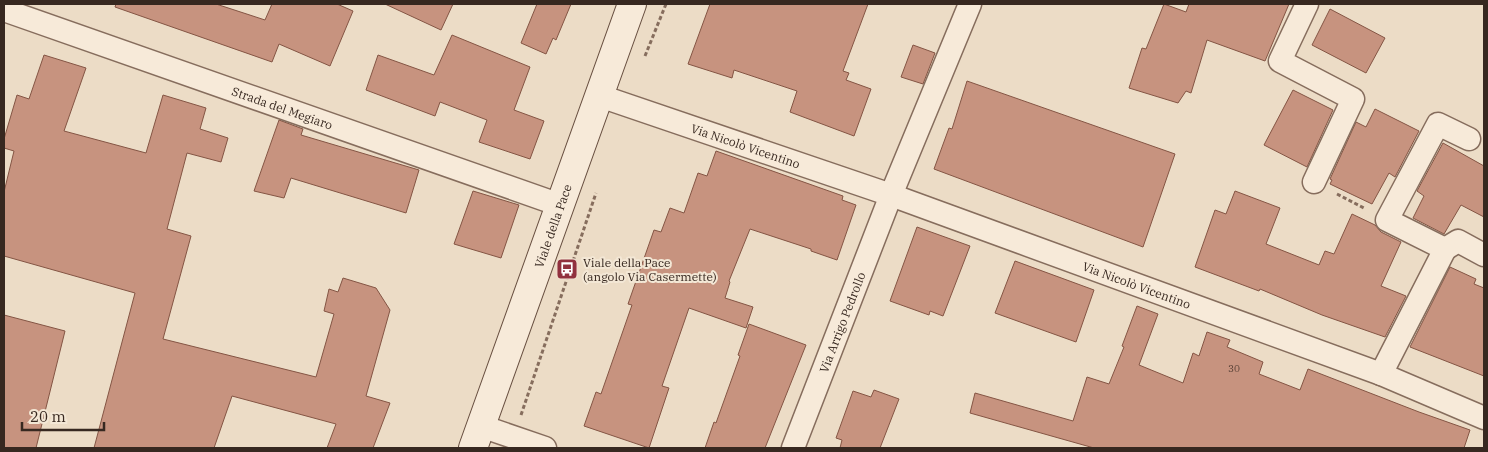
<svg xmlns="http://www.w3.org/2000/svg" width="1488" height="452" font-family="'IBM Plex Serif',serif">
	<style>
		.building { fill: #c7937f; stroke: #845544 }
		.lines { fill: none; stroke-linecap: round; stroke-linejoin: round }
		.minor-casing { stroke: #866d5d; stroke-width: 25 }
		.secondary-casing { stroke: #684f40; stroke-width: 30 }
		.path { stroke: #866d5d; stroke-width: 3; stroke-dasharray: 4 2.5; stroke-linecap: butt }
		.minor { stroke: #f7ead9; stroke-width: 22 }
		.secondary { stroke: #f7ead9; stroke-width: 28 }
		.labels { text-anchor: middle; dominant-baseline: central; stroke-width: 4; stroke-linejoin: round; paint-order: stroke }
		.number-label { font-size: 10px; fill: #5b4338 }
		.street-label { font-size: 12px; fill: #372820; stroke: #f3e7d5 }
		.poi-label { font-size: 12px; fill: #372820; stroke: #f3e7d5; text-anchor: start }
	</style>
	<rect width="100%" height="100%" fill="#ecdcc6"/>
	<path class="building" d="M 116,4 L 216,4 L 265,20 L 272,4 L 337,4 L 353,11 L 330,66 L 279,44 L 272,62 L 115,7 Z
		M 385,4 L 453,4 L 441,30 Z
		M 537,4 L 571,4 L 556,40 L 553,38 L 546,54 L 521,43 Z
		M 710,4 L 868,4 L 843,71 L 849,73 L 846,80 L 871,89 L 854,136 L 790,112 L 797,91 L 734,70 L 732,78 L 688,64 Z
		M 1164,4 L 1186,12 L 1189,4 L 1289,4 L 1265,61 L 1207,40 L 1191,93 L 1186,91 L 1178,103 L 1129,88 L 1142,48 L 1146,49 Z
		M 1330,9 L 1385,38 L 1366,73 L 1312,45 Z
		M 452,35 L 530,67 L 514,110 L 544,121 L 530,159 L 479,142 L 487,120 L 440,102 L 435,116 L 366,90 L 378,55 L 434,75 Z
		M 913,45 L 935,53 L 923,84 L 901,77 Z
		M 44,55 L 86,68 L 64,131 L 146,153 L 163,95 L 206,108 L 200,129 L 228,138 L 221,162 L 187,153 L 167,229 L 191,236 L 163,339 L 316,377 L 334,314 L 324,311 L 329,289 L 338,292 L 343,278 L 376,288 L 390,310 L 366,396 L 390,403 L 373,448 L 327,448 L 336,424 L 232,396 L 214,448 L 94,448 L 135,293 L 4,256 L 4,192 L 14,151 L 4,148 L 4,139 L 17,95 L 29,99 Z
		M 967,81 L 1175,154 L 1143,247 L 934,169 L 949,128 L 952,129 Z
		M 1293,90 L 1333,110 L 1307,167 L 1264,145 Z
		M 1375,109 L 1419,131 L 1395,177 L 1389,173 L 1372,204 L 1330,184 L 1332,180 L 1330,179 L 1356,122 L 1366,127 Z
		M 279,120 L 303,129 L 301,135 L 419,170 L 406,213 L 291,178 L 284,198 L 254,191 Z
		M 1443,143 L 1484,166 L 1484,217 L 1461,205 L 1444,234 L 1413,218 L 1424,196 L 1417,191 Z
		M 716,151 L 843,196 L 842,200 L 856,205 L 837,260 L 811,251 L 811,249 L 750,229 L 729,281 L 730,282 L 725,298 L 753,307 L 746,328 L 689,308 L 662,386 L 669,388 L 649,448 L 584,426 L 596,392 L 601,394 L 632,305 L 628,304 L 654,230 L 661,232 L 670,208 L 684,213 L 698,173 L 707,176 Z
		M 473,191 L 519,205 L 501,258 L 454,244 Z
		M 1235,191 L 1280,208 L 1266,244 L 1319,265 L 1325,251 L 1334,254 L 1352,214 L 1375,225 L 1381,232 L 1401,242 L 1381,286 L 1406,296 L 1385,337 L 1322,315 L 1260,289 L 1259,291 L 1195,267 L 1215,210 L 1226,214 Z
		M 917,227 L 970,246 L 943,316 L 930,311 L 929,315 L 890,301 Z
		M 1015,261 L 1094,290 L 1076,342 L 995,313 Z
		M 1450,267 L 1476,279 L 1474,284 L 1484,288 L 1484,376 L 1410,347 Z
		M 1137,306 L 1158,314 L 1139,365 L 1183,383 L 1193,353 L 1199,356 L 1207,332 L 1230,340 L 1227,347 L 1263,362 L 1259,374 L 1300,390 L 1308,369 L 1419,412 L 1470,430 L 1464,448 L 1094,448 L 970,413 L 975,393 L 1073,421 L 1087,377 L 1109,384 L 1124,347 L 1122,346 Z
		M 4,315 L 65,331 L 36,448 L 4,448 Z
		M 749,324 L 806,345 L 765,448 L 705,448 L 714,422 L 716,423 L 740,356 L 738,355 Z
		M 874,390 L 899,399 L 880,448 L 840,448 L 842,440 L 836,438 L 853,391 L 871,397 Z"/>
	<g class="lines">
		<g class="minor-casing">
			<g id="minor">
				<path d="M 1307,4 L 1280,61 L 1353,99 L 1314,182"/>
				<path id="s1" d="M 4,10 L 560,205"/>
				<path id="s2" d="M 600,96 L 891,195 L 1381,374 L 1484,418"/>
				<path d="M 1445,249 L 1458,241 L 1484,255"/>
				<path d="M 1381,374 L 1445,249 L 1387,220 L 1438,124 L 1469,139"/>
				<path d="M 481,426 L 545,448"/>
				<path id="s3" d="M 793,448 L 891,195 L 970,4"/>
			</g>
		</g>
		<g class="secondary-casing">
			<g id="secondary">
				<path id="s4" d="M 473,448 L 632,4"/>
			</g>
		</g>
		<path class="path" d="M 645,56 L 666,4
			M 1337,194 L 1364,208
			M 521,415 L 596,193"/>
		<use href="#minor" class="minor"/>
		<use href="#secondary" class="secondary"/>
	</g>
	<defs>
		<g id="bus-square" transform="scale(1.125)"><rect x="-9" y="-9" width="18" height="18" rx="4" fill="#91313e" stroke="#f3e7d5"/><path d="M-5-6H5V4H4V6H2V4H-2V6H-4V4H-5ZM-3.5-4V0h7V-4ZM-3.5 1.2v1.5H-2V1.2ZM2 1.2v1.5H3.5V1.2Z" fill="#fff"/></g>
	</defs>
	<g fill-rule="evenodd">
		<use href="#bus-square" x="567" y="269"/>
	</g>
	<g class="labels">
		<g class="number-label">
			<text x="1234" y="368">30</text>
		</g>
		<g class="street-label">
			<text stroke="none"><textPath href="#s1" startOffset="295">Strada del Megiaro</textPath></text>
			<text stroke="none"><textPath href="#s2" startOffset="154">Via Nicolò Vicentino</textPath></text>
			<text stroke="none"><textPath href="#s4" startOffset="236">Viale della Pace</textPath></text>
			<text stroke="none"><textPath href="#s2" startOffset="569">Via Nicolò Vicentino</textPath></text>
			<text stroke="none"><textPath href="#s3" startOffset="135">Via Arrigo Pedrollo</textPath></text>
		</g>
		<g class="poi-label">
			<text x="583" y="262">Viale della Pace<tspan x="583" dy="14">(angolo Via Casermette)</tspan></text>
		</g>
	</g>
	<rect width="1488" height="452" fill="none" stroke="#372820" stroke-width="10"/>
	<path d="M22 422v8h82v-8" fill="none" stroke="#372820" stroke-width="2.5"/>
	<text x="30" y="422" font-size="15" fill="#372820" stroke="#f3e7d5" stroke-width="4" paint-order="stroke">20 m</text>
</svg>
